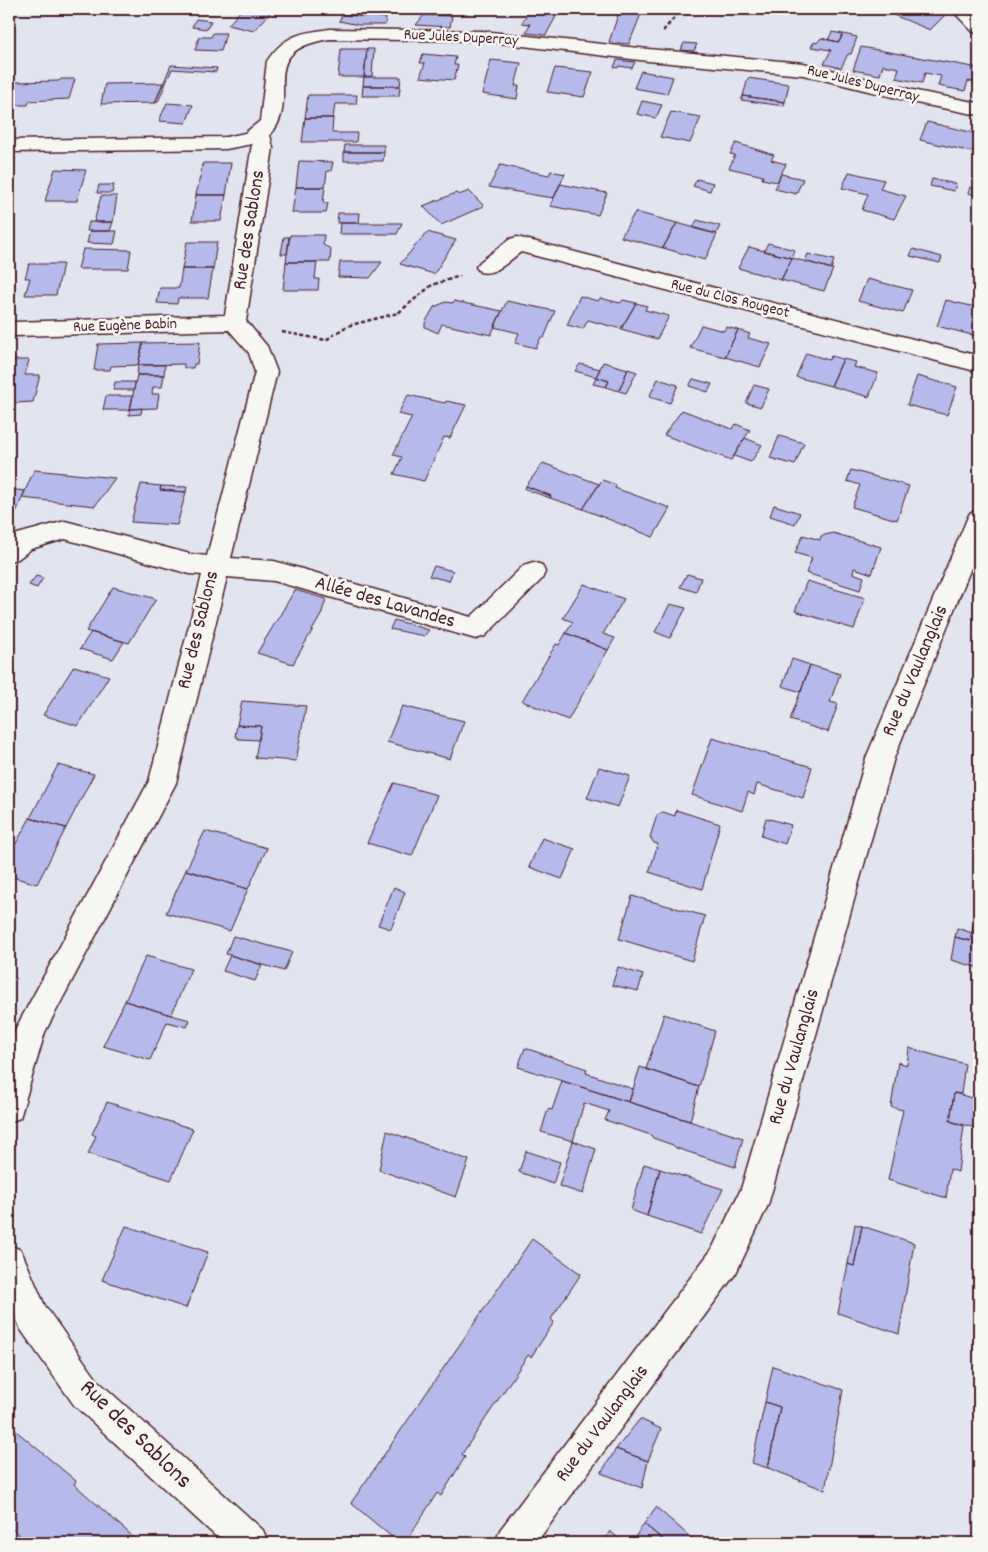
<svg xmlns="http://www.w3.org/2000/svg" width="988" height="1552" font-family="Dekko,sans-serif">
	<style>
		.building { fill: #b5baeb; stroke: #4a1f2b }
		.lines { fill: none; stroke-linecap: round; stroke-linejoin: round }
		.street-casing { stroke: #4a1f2b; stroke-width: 3 }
		.path { stroke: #4a1f2b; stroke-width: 2.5; stroke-dasharray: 4 2.5; stroke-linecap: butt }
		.street { fill: #f6f6f2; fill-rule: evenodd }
		.labels { text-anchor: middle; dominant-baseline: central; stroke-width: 5; stroke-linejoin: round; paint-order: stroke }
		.far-street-label { font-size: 16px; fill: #4a1f2b; stroke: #f6f6f2 }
		.street-label { font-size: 20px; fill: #4a1f2b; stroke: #f6f6f2 }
		.near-street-label { font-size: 24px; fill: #4a1f2b; stroke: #f6f6f2 }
	</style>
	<rect width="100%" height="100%" fill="#e2e4f0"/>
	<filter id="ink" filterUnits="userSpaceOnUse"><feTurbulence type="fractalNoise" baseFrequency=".02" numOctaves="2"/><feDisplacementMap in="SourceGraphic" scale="10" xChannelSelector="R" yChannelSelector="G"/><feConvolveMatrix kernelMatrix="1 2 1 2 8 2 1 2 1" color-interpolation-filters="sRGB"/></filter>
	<g filter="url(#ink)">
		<path class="building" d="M 242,9 L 274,9 L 254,31 L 228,25 Z
			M 530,9 L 560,9 L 546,35 L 526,33 L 530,24 L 522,23 Z
			M 879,9 L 927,9 L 945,15 L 930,30 Z
			M 619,12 L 641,14 L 629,44 L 609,42 Z
			M 343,14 L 363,17 L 366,15 L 386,18 L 385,25 L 359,25 L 339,21 Z
			M 424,15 L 452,16 L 450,27 L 416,25 Z
			M 196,19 L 211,21 L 207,29 L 192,27 Z
			M 832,32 L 843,34 L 839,42 L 828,40 Z
			M 213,33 L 226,33 L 221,51 L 195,50 L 199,37 L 211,37 Z
			M 843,34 L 857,37 L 851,54 L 848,54 L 841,68 L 824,64 L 831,50 L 811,47 L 814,42 L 817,43 L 821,38 L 839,42 Z
			M 684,43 L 697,44 L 694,51 L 681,50 Z
			M 861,47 L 979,68 L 979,83 L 968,81 L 965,91 L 938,86 L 941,76 L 925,73 L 922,83 L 896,78 L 899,68 L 883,65 L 880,75 L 853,70 Z
			M 341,49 L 367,49 L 364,77 L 338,77 Z
			M 367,49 L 374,49 L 372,76 L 364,77 Z
			M 423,54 L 456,57 L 454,65 L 458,65 L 454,80 L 420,77 L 425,63 L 420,63 Z
			M 491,60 L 521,63 L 515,86 L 519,86 L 517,99 L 482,94 Z
			M 617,60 L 635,62 L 632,68 L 619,66 L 618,68 L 614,67 Z
			M 171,65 L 217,68 L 216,72 L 172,69 L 158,102 L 155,103 Z
			M 555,68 L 593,72 L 584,97 L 547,92 Z
			M 641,71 L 673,77 L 667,94 L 634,88 Z
			M 364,77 L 401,77 L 400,86 L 363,86 Z
			M 748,78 L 789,84 L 785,102 L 743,96 Z
			M 61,79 L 75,79 L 69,99 L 29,101 L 28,105 L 9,105 L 15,82 L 59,81 Z
			M 163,83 L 155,103 L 101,104 L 105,84 Z
			M 363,86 L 400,86 L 399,96 L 362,96 Z
			M 308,95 L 357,95 L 356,104 L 335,104 L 333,118 L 305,118 Z
			M 743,96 L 785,102 L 784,106 L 741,100 Z
			M 642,101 L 662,105 L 656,118 L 637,114 Z
			M 167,103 L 193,105 L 186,123 L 159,121 Z
			M 671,112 L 701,117 L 690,143 L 660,137 Z
			M 305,118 L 333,118 L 332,133 L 357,133 L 356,142 L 302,142 Z
			M 927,122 L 979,134 L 972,152 L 920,140 Z
			M 736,143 L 774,155 L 771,160 L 786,164 L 777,182 L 762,179 L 763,176 L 729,168 L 735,155 L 730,154 Z
			M 345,145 L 384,145 L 384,152 L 344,152 Z
			M 344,152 L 384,152 L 383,161 L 344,161 Z
			M 299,161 L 333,162 L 331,171 L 327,171 L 325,187 L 296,187 Z
			M 203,163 L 231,163 L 226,195 L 196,195 Z
			M 500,165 L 549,175 L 551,171 L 565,174 L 554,198 L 540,196 L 489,187 Z
			M 55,169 L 86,170 L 77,201 L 45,201 Z
			M 849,172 L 884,180 L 880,189 L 906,196 L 894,219 L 862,210 L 868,194 L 842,188 Z
			M 781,174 L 803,179 L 796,194 L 775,189 Z
			M 697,179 L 713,183 L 710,191 L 693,186 Z
			M 932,179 L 956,184 L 954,191 L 930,186 Z
			M 560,184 L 607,193 L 598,215 L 550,206 Z
			M 99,185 L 114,185 L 112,193 L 97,193 Z
			M 296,187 L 325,187 L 323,203 L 328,203 L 326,213 L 292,213 Z
			M 970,187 L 979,189 L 979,196 L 968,193 Z
			M 469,191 L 484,206 L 441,225 L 423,206 L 456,193 L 459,195 Z
			M 196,195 L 226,195 L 221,221 L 192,221 Z
			M 101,196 L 117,196 L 113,222 L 94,222 Z
			M 635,212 L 677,223 L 663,248 L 621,237 Z
			M 338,213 L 360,213 L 359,223 L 337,223 Z
			M 697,220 L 720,226 L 716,234 L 693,228 Z
			M 89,222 L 113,222 L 110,231 L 87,231 Z
			M 340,223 L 402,223 L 397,234 L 339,234 Z
			M 677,223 L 717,234 L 705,260 L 663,248 Z
			M 90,231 L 117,231 L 114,244 L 87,243 Z
			M 427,232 L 456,240 L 434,274 L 400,264 Z
			M 290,235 L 324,235 L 323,245 L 331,249 L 330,262 L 286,262 Z
			M 284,237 L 289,237 L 287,254 L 281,254 Z
			M 187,242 L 217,242 L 213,269 L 182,269 Z
			M 768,243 L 795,250 L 792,258 L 764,251 Z
			M 749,247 L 792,258 L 781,280 L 738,268 Z
			M 83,249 L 131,250 L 128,269 L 78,269 Z
			M 913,249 L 942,257 L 940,263 L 910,256 Z
			M 808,254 L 834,260 L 831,269 L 805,261 Z
			M 792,258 L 833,269 L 824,291 L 781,280 Z
			M 286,262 L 317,262 L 315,279 L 319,279 L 318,290 L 283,290 Z
			M 340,262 L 382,262 L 370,278 L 338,277 Z
			M 29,264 L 63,264 L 56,295 L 25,295 L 30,278 L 25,278 Z
			M 182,269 L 213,269 L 208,298 L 178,298 L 177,304 L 157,303 L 160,288 L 179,288 Z
			M 867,279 L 912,290 L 903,313 L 858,301 Z
			M 580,296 L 598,301 L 600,298 L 620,303 L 623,300 L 636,303 L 621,329 L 588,320 L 583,329 L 567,325 Z
			M 946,300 L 979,308 L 979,327 L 976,336 L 937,326 Z
			M 454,301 L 502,311 L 491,335 L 442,324 L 438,333 L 425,327 L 425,323 L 434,307 L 446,302 L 453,303 Z
			M 507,301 L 555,311 L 544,338 L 541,337 L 536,348 L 515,343 L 519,333 L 494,327 Z
			M 636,303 L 647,306 L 645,310 L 669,316 L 657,339 L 621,329 Z
			M 701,325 L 724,331 L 726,327 L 738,330 L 725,357 L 690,348 Z
			M 738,330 L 750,334 L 748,338 L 771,344 L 760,367 L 725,357 Z
			M 200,342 L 197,364 L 194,364 L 193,368 L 184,368 L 184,364 L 138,365 L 143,343 Z
			M 143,343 L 138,365 L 111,366 L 110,370 L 94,370 L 98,344 Z
			M 806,353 L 829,360 L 831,356 L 843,359 L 831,386 L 796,377 Z
			M 843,359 L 856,362 L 854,367 L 878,373 L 869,397 L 831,386 Z
			M 9,360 L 29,360 L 25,375 L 40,375 L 33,402 L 15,403 L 9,397 Z
			M 603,362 L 628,369 L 619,391 L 606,387 L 609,381 L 596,377 Z
			M 580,364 L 600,369 L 596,377 L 575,371 Z
			M 138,365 L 165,365 L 164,375 L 137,375 Z
			M 628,369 L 637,372 L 626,393 L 619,391 Z
			M 137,375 L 164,375 L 162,387 L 153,387 L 152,394 L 159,394 L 157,408 L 130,409 Z
			M 917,376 L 957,387 L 947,415 L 907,405 Z
			M 596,377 L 609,381 L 606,387 L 593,384 Z
			M 658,379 L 678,385 L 670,403 L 649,397 Z
			M 693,379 L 712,384 L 708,392 L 689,386 Z
			M 115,382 L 135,382 L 134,390 L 113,390 Z
			M 754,385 L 769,389 L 761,407 L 746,403 Z
			M 408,395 L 445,403 L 446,401 L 466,405 L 450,438 L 444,437 L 424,481 L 394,474 L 402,457 L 393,455 L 412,417 L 398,414 Z
			M 106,396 L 133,396 L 130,410 L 103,410 Z
			M 142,408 L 141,414 L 129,415 L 130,409 Z
			M 682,410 L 732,429 L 736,424 L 750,430 L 731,460 L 664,435 Z
			M 779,436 L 804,443 L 795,465 L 770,458 Z
			M 745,438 L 762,445 L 751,462 L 734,456 Z
			M 543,463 L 599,484 L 583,509 L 550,498 L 551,496 L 526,486 Z
			M 34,470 L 115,478 L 95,506 L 22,498 Z
			M 851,470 L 909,486 L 897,520 L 852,507 L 860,485 L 847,481 Z
			M 602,480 L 616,485 L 615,488 L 670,508 L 653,537 L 583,509 Z
			M 141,484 L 161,486 L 160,490 L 186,492 L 177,525 L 131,522 Z
			M 161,486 L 187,487 L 186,492 L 160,490 Z
			M 526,486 L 551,496 L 550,498 L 525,489 Z
			M 9,489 L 25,491 L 11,524 L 9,523 Z
			M 774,505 L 800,513 L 795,524 L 770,516 Z
			M 833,533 L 881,547 L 872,574 L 854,568 L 853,573 L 864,577 L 860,590 L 806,573 L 812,558 L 795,553 L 803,535 L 820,540 L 821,536 Z
			M 434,566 L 453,571 L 449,581 L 429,576 Z
			M 687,574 L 701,578 L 696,592 L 680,587 Z
			M 36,576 L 43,578 L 37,588 L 29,585 Z
			M 807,581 L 865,598 L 854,629 L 795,611 Z
			M 584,584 L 624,599 L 603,634 L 615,638 L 608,650 L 566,633 L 573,622 L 563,618 Z
			M 113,587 L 156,599 L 129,643 L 86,631 Z
			M 295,590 L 326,599 L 321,615 L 293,664 L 257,653 Z
			M 670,604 L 686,608 L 670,638 L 655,632 Z
			M 394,620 L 429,630 L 424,636 L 390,629 Z
			M 91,632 L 124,642 L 113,659 L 80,649 Z
			M 566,633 L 608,650 L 568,720 L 522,701 L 556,644 L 559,645 Z
			M 792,659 L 810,665 L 801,692 L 782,686 Z
			M 810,665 L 840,674 L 830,702 L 838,704 L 828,732 L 790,720 Z
			M 74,666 L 109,676 L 78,726 L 43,715 Z
			M 242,701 L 306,706 L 296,761 L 255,758 L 261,726 L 237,725 Z
			M 402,706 L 464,721 L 450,759 L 387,742 Z
			M 237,725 L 261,726 L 259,740 L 239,739 L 235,736 Z
			M 712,738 L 812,767 L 803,798 L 757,784 L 754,795 L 748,792 L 742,811 L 692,795 Z
			M 58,765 L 94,774 L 66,828 L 30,818 Z
			M 599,767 L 630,776 L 618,807 L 587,798 Z
			M 394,783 L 437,795 L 412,856 L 367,843 Z
			M 676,810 L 720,824 L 702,889 L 649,872 L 658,844 L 654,843 L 650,837 L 657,815 L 663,812 L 675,816 Z
			M 30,818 L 66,828 L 37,884 L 9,876 L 9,856 Z
			M 766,818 L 791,825 L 785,844 L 761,836 Z
			M 205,831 L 267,848 L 248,889 L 186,870 Z
			M 542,838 L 575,849 L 562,879 L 529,867 Z
			M 186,870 L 248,889 L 230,931 L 166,913 Z
			M 394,887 L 405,892 L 391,929 L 378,925 Z
			M 632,896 L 705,916 L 692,961 L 619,939 Z
			M 976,911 L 979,912 L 979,968 L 951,960 L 955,937 L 970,941 Z
			M 957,928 L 972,933 L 970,941 L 955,937 Z
			M 233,936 L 292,952 L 284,971 L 226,954 Z
			M 230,955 L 262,965 L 255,981 L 223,971 Z
			M 146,956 L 191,969 L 171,1015 L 125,1001 Z
			M 618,967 L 643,975 L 638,991 L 612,985 Z
			M 125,1001 L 171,1015 L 190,1020 L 187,1027 L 167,1022 L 150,1060 L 103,1046 Z
			M 664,1014 L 715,1031 L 699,1087 L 646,1069 Z
			M 525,1048 L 587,1069 L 586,1073 L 633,1089 L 629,1102 L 518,1067 Z
			M 909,1048 L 965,1064 L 961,1094 L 954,1093 L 950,1121 L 964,1126 L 958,1172 L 950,1169 L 946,1198 L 888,1180 L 903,1110 L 891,1107 L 898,1062 L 907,1065 Z
			M 640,1067 L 699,1087 L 690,1121 L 629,1102 Z
			M 562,1081 L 743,1138 L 735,1167 L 676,1148 L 673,1145 L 653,1138 L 651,1135 L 605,1120 L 609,1111 L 584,1103 L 573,1141 L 541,1132 L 548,1109 L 552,1110 Z
			M 954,1093 L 979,1100 L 976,1128 L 950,1121 Z
			M 107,1102 L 193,1129 L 171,1180 L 88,1154 L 96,1136 L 92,1134 Z
			M 387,1131 L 469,1160 L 456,1197 L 379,1170 Z
			M 573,1141 L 596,1149 L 583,1194 L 559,1186 Z
			M 526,1151 L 560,1162 L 553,1184 L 519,1172 Z
			M 644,1164 L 660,1169 L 647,1216 L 631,1210 Z
			M 660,1169 L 723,1189 L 701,1234 L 647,1216 Z
			M 855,1224 L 862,1226 L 854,1266 L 848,1264 Z
			M 126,1226 L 208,1252 L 186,1308 L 102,1280 Z
			M 862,1226 L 914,1243 L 899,1334 L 838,1313 L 848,1264 L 854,1266 Z
			M 532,1239 L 581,1274 L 551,1319 L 554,1322 L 531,1357 L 528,1355 L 462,1454 L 465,1457 L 441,1496 L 437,1493 L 405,1543 L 399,1543 L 351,1503 Z
			M 773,1366 L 843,1390 L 825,1490 L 768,1468 L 780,1407 L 765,1402 Z
			M 765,1402 L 780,1407 L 768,1468 L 752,1463 Z
			M 640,1419 L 661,1429 L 648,1461 L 616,1449 Z
			M 9,1425 L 76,1481 L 74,1484 L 140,1543 L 28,1543 L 9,1526 Z
			M 616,1449 L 648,1461 L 642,1488 L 601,1473 Z
			M 656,1507 L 697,1543 L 667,1543 L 644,1524 Z
			M 644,1524 L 667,1543 L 631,1543 Z
			M 610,1531 L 624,1543 L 602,1543 Z"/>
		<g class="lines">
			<g class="street-casing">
				<path id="street" d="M 951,9 L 970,9 L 979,18 L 979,33 L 973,32 Z
					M 330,29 L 482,31 L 648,49 L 803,63 L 921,92 L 979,103 L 979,115 L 921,104 L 803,75 L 648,61 L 482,41 L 330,39 C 251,51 304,98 270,135 L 273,148 L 246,321 L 267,346 L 277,372 L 231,558 L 274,561 L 471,617 L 524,565 L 533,562 L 542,565 L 545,572 L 542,579 L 485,636 L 476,639 L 274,581 L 227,577 L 176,783 L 45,1032 L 20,1118 L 9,1122 L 9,1052 L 16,1028 L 149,781 L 202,575 L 190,574 L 65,539 L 31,549 L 18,559 L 9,561 L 9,539 L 14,535 L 65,521 L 190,554 L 207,556 L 255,372 L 249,353 L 229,330 L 15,336 L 9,335 L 9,323 L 15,322 L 225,315 L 252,144 L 226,149 L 9,152 L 9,140 L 226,137 L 245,133 L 260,121 L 267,61 C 285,35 300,33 330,29 Z
					M 517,237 L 979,356 L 979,372 L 521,252 C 508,261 496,276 480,272 L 476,267 L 480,262 L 510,239 Z
					M 979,510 L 979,548 L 894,758 L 768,1205 L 736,1273 L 536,1543 L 495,1543 L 500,1530 L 712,1249 L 741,1189 L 866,758 L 967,519 L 970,513 Z
					M 9,1245 L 21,1250 L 45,1306 L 98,1381 L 263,1530 L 268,1543 L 223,1543 L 74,1405 L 21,1330 L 9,1301 Z"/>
			</g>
			<path class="path" d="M 663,31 L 682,9
				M 282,332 L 326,340 L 347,326 L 398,313 L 432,285 L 460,276"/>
			<use href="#street" class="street"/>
		</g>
	</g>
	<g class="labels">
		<g class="far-street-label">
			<text transform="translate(461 38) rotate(3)">Rue Jules Duperray</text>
			<text transform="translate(863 84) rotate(14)">Rue Jules Duperray</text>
			<text transform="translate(730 299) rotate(14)">Rue du Clos Rougeot</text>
			<text transform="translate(125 326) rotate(-2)">Rue Eugène Babin</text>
		</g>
		<g class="street-label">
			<text transform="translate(250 230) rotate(-81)">Rue des Sablons</text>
			<text transform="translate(385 603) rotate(16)">Allée des Lavandes</text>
			<text transform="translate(199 630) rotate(-76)">Rue des Sablons</text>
			<text transform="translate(916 671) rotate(-67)">Rue du Vaulanglais</text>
			<text transform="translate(795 1057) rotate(-74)">Rue du Vaulanglais</text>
			<text transform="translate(603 1424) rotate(-53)">Rue du Vaulanglais</text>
		</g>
		<g class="near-street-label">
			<text transform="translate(135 1435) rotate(44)">Rue des Sablons</text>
		</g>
	</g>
	<rect width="988" height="1552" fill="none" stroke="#f6f6f2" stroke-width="30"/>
	<rect x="15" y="15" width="958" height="1522" fill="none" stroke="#4a1f2b" stroke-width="2" filter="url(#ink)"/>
</svg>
